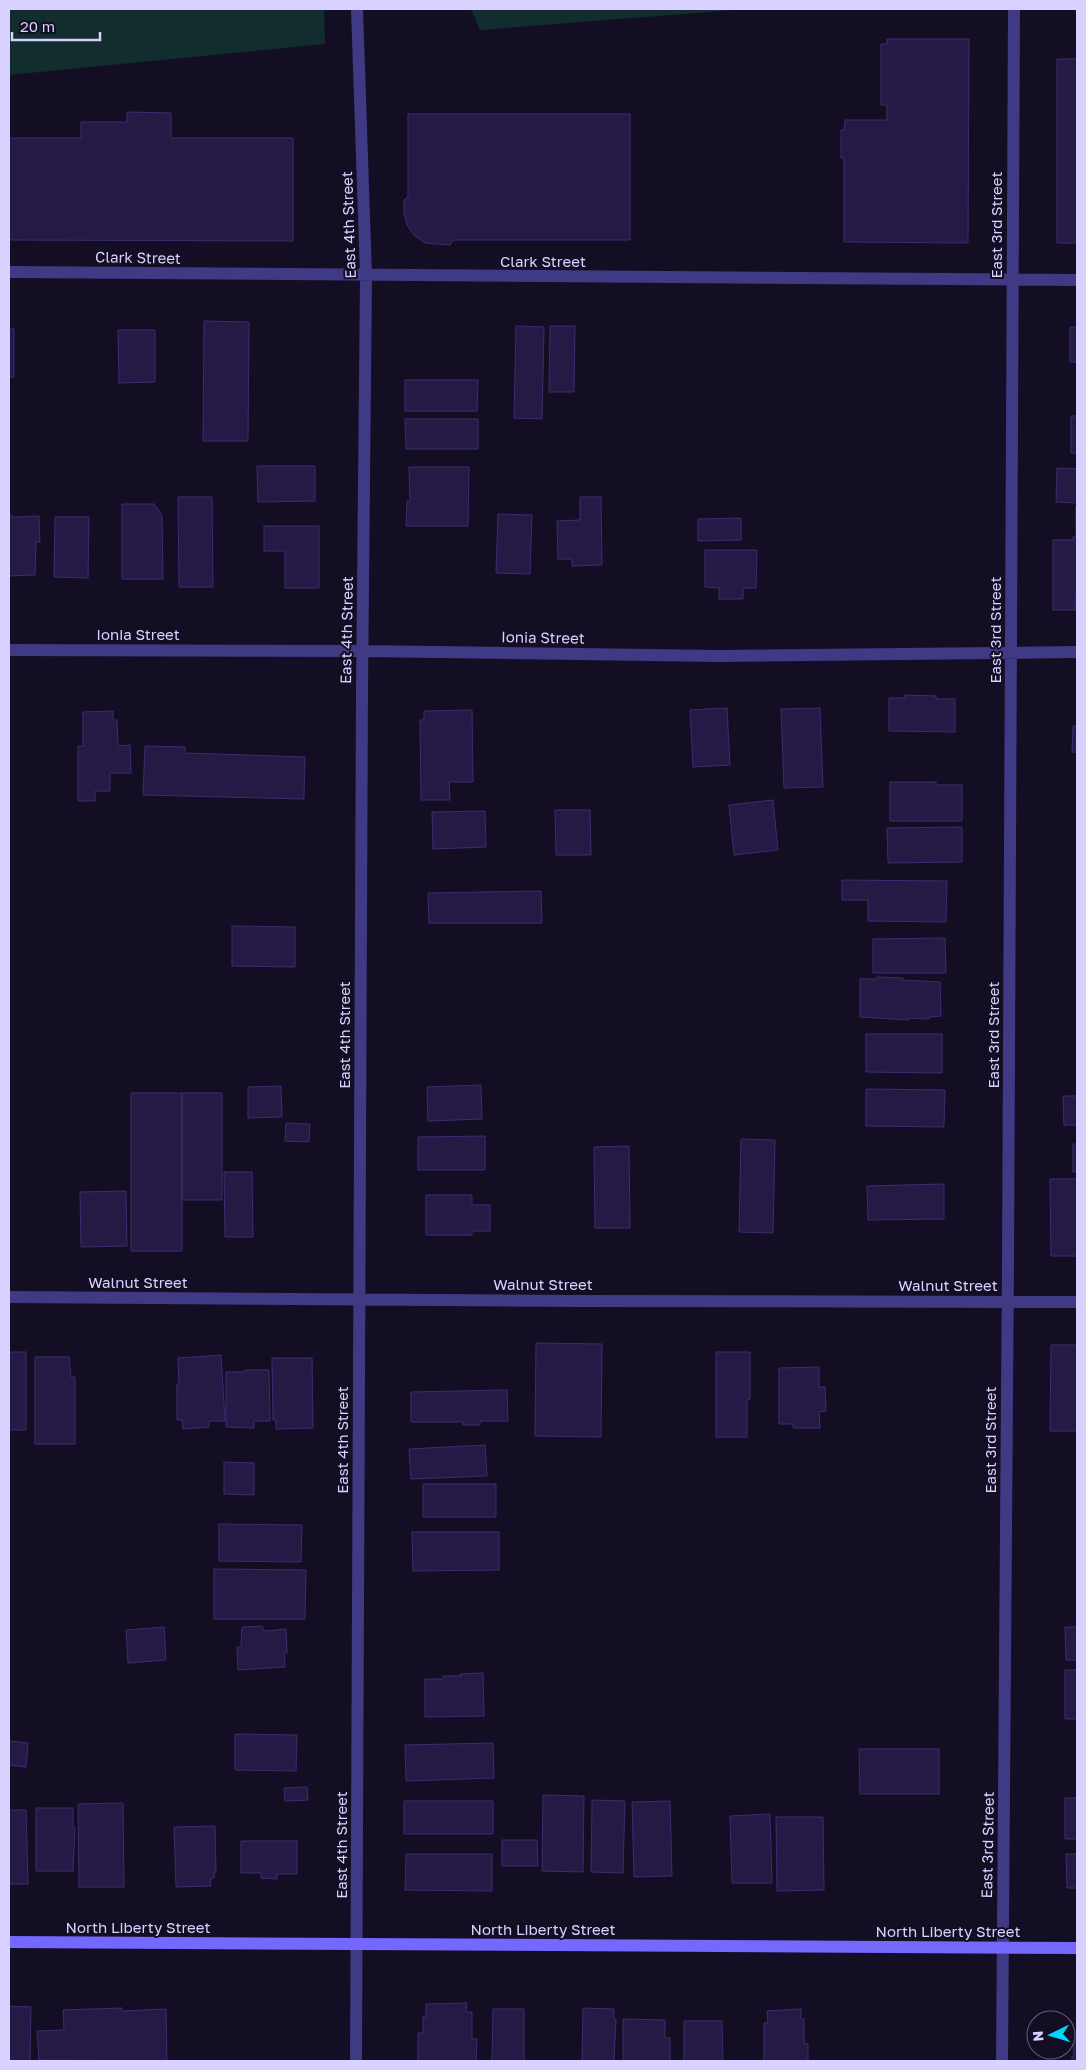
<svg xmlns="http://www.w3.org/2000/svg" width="1086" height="2070" font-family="'Golos Text',sans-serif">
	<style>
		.green { fill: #112d2e }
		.building { fill: #251a45; stroke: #3d2c71 }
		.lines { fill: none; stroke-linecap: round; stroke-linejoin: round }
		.street { stroke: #403983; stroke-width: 12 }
		.secondary { stroke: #7468ff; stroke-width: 12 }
		.labels { text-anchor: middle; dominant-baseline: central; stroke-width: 4; stroke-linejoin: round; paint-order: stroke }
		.street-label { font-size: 15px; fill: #d9d1ff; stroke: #130e24 }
	</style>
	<rect width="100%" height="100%" fill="#130e24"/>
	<path class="green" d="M 9,9 L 324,9 L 325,44 L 9,75 Z
		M 471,9 L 746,9 L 480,30 Z"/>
	<path class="building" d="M 887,39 L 969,39 L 968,243 L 844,242 L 844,158 L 841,158 L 841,130 L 844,130 L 845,120 L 887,120 L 887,105 L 881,105 L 881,44 L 887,44 Z
		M 1057,59 L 1077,59 L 1077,243 L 1057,243 Z
		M 127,112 L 171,113 L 171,138 L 293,138 L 293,241 L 9,240 L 9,138 L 81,138 L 81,122 L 127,122 Z
		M 408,114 L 630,114 L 630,240 L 453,240 L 450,245 L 425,243 L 414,235 L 407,225 L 404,212 L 404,200 L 408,197 Z
		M 204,321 L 249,322 L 248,441 L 203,441 Z
		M 516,326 L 544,327 L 542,419 L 514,418 Z
		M 550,326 L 575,326 L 574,392 L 549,392 Z
		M 1070,327 L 1077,327 L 1077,362 L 1070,362 Z
		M 9,329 L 14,329 L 14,377 L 9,377 Z
		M 118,330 L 155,330 L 155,382 L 119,383 Z
		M 405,380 L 478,380 L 477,411 L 405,411 Z
		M 1071,416 L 1077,416 L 1077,453 L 1071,453 Z
		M 405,419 L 478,419 L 478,449 L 406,449 Z
		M 257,466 L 315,466 L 315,501 L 258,502 Z
		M 409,467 L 469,467 L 468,526 L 406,526 L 407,501 L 410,501 Z
		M 1057,468 L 1077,469 L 1077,503 L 1056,502 Z
		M 178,497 L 212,497 L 213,587 L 179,587 Z
		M 580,497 L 601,497 L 602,565 L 572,566 L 572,559 L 558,559 L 557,521 L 580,520 Z
		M 122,504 L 154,504 L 162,515 L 163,579 L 122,579 Z
		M 1076,506 L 1077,595 L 1075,595 L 1075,610 L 1053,610 L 1053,540 L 1073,540 L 1073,537 L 1076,537 Z
		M 9,514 L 13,517 L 39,516 L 40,542 L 36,542 L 35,575 L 9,576 Z
		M 498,514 L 532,515 L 530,574 L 496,573 Z
		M 55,517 L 89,517 L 88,578 L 54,577 Z
		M 741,518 L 741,540 L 698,541 L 698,519 Z
		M 264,526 L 319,526 L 319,588 L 285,588 L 285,551 L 264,551 Z
		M 705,550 L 757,550 L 756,588 L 743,588 L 743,599 L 719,599 L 719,588 L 705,587 Z
		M 905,695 L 936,696 L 936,699 L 955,699 L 955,732 L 889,731 L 889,698 L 905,698 Z
		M 727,708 L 730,765 L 693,767 L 690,710 Z
		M 820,708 L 823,787 L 784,788 L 781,709 Z
		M 472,710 L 473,782 L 449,782 L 450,800 L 421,800 L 420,720 L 424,720 L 424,711 Z
		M 113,711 L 113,720 L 117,720 L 118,746 L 130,745 L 131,773 L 110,773 L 110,791 L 95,791 L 95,801 L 78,801 L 78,746 L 83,746 L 83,712 Z
		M 1073,726 L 1077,726 L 1077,752 L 1072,752 Z
		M 145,746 L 185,747 L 185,753 L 305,757 L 304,799 L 143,795 Z
		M 890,782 L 936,782 L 936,785 L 962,785 L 962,821 L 890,821 Z
		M 773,800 L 778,850 L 734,855 L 729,805 Z
		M 555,810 L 590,810 L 591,855 L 556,855 Z
		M 485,811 L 486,847 L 433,849 L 432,812 Z
		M 962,827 L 962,862 L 888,863 L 887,828 Z
		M 842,880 L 947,881 L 946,922 L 868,921 L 868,900 L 842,900 Z
		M 541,891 L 542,923 L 429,923 L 428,893 Z
		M 232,926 L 295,927 L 295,967 L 232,966 Z
		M 945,938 L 946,973 L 873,973 L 873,939 Z
		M 877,977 L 903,978 L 903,980 L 940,982 L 941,1016 L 929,1017 L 929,1019 L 909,1018 L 909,1020 L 860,1017 L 860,979 L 877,979 Z
		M 866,1034 L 942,1034 L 942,1073 L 866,1072 Z
		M 481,1085 L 482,1119 L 428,1121 L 427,1087 Z
		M 281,1086 L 282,1117 L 248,1118 L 248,1087 Z
		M 866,1089 L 945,1090 L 944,1127 L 866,1126 Z
		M 131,1093 L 182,1093 L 182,1251 L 131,1251 Z
		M 182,1093 L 222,1093 L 222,1200 L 182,1200 Z
		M 1063,1096 L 1077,1096 L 1077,1125 L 1064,1125 Z
		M 286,1123 L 310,1124 L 309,1142 L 285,1141 Z
		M 485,1136 L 485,1170 L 418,1170 L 418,1137 Z
		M 741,1139 L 775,1140 L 773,1233 L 739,1232 Z
		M 1073,1144 L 1077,1144 L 1077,1172 L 1073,1172 Z
		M 629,1146 L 630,1228 L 595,1228 L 594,1147 Z
		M 224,1172 L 252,1172 L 253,1237 L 225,1237 Z
		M 1050,1179 L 1077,1179 L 1077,1256 L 1051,1256 Z
		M 944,1184 L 944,1219 L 868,1220 L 867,1186 Z
		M 126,1191 L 127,1246 L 81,1247 L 80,1192 Z
		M 426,1195 L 472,1195 L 472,1205 L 490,1205 L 490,1231 L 472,1231 L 472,1235 L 426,1235 Z
		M 536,1343 L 602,1344 L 601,1437 L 535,1436 Z
		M 1051,1345 L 1077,1345 L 1077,1431 L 1050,1431 Z
		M 9,1352 L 26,1352 L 26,1430 L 9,1430 Z
		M 716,1352 L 750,1352 L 750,1399 L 747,1400 L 747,1437 L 716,1437 Z
		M 221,1355 L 225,1421 L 209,1421 L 209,1427 L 183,1429 L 182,1420 L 177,1420 L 177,1384 L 179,1384 L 178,1358 Z
		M 35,1357 L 69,1357 L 71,1377 L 75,1377 L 75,1444 L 35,1444 Z
		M 272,1358 L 312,1358 L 313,1428 L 276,1429 L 276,1420 L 273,1420 Z
		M 819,1367 L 819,1387 L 825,1387 L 826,1411 L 819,1412 L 820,1428 L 793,1428 L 793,1424 L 779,1424 L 779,1368 Z
		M 245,1370 L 269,1370 L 270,1421 L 254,1421 L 254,1428 L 226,1427 L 226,1372 L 245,1372 Z
		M 507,1390 L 508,1421 L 480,1421 L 480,1425 L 463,1425 L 463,1422 L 411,1422 L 411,1392 Z
		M 485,1445 L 487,1476 L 411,1479 L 409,1449 Z
		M 224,1462 L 254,1463 L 254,1495 L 224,1494 Z
		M 423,1484 L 496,1484 L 496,1517 L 423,1517 Z
		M 219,1524 L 302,1525 L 301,1562 L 219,1561 Z
		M 412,1532 L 499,1532 L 499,1570 L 413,1571 Z
		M 214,1569 L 306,1570 L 305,1619 L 214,1619 Z
		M 262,1626 L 265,1631 L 286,1629 L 287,1653 L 284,1653 L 285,1667 L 238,1670 L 237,1647 L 241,1647 L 242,1627 Z
		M 164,1627 L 166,1660 L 128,1663 L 126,1630 Z
		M 1065,1627 L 1077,1627 L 1077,1660 L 1066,1660 Z
		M 1065,1670 L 1077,1670 L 1077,1719 L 1065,1719 Z
		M 483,1673 L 484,1716 L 425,1717 L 425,1679 L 443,1679 L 443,1676 L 461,1676 L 460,1674 Z
		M 235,1734 L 297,1735 L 296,1771 L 235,1770 Z
		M 9,1741 L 28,1743 L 26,1767 L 9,1765 Z
		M 493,1743 L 494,1778 L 406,1781 L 405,1745 Z
		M 859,1749 L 939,1749 L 939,1794 L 860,1794 Z
		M 307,1787 L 308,1800 L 285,1801 L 284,1788 Z
		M 543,1795 L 584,1796 L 583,1872 L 542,1871 Z
		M 1065,1798 L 1077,1798 L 1077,1839 L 1065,1839 Z
		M 592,1800 L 625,1801 L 623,1873 L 591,1872 Z
		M 404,1801 L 493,1801 L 493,1834 L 404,1834 Z
		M 670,1801 L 672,1876 L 634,1877 L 632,1802 Z
		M 123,1803 L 124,1887 L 79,1887 L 78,1804 Z
		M 36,1808 L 73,1808 L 73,1828 L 75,1828 L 73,1871 L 36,1871 Z
		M 9,1810 L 26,1810 L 28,1884 L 9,1884 Z
		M 770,1814 L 772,1883 L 732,1883 L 730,1816 Z
		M 776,1817 L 823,1817 L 824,1890 L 777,1891 Z
		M 215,1826 L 216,1872 L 214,1872 L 214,1878 L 210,1879 L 211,1886 L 176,1887 L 174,1827 Z
		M 502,1840 L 537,1840 L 538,1866 L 502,1866 Z
		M 241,1841 L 297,1841 L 297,1874 L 277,1874 L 277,1879 L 261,1878 L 261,1873 L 241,1873 Z
		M 406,1854 L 492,1854 L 492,1891 L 405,1890 Z
		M 1066,1854 L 1077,1854 L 1077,1888 L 1067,1888 Z
		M 467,2003 L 466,2012 L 472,2012 L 472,2039 L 477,2039 L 476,2061 L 418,2061 L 418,2033 L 423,2033 L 423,2017 L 426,2017 L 426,2004 Z
		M 9,2006 L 31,2007 L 30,2061 L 9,2061 Z
		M 122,2008 L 122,2011 L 166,2009 L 167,2061 L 39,2060 L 37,2031 L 64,2030 L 63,2010 Z
		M 583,2008 L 614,2009 L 614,2019 L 616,2019 L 614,2061 L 582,2061 Z
		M 493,2009 L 524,2009 L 524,2061 L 492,2061 Z
		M 801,2009 L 801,2019 L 804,2019 L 804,2043 L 808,2044 L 808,2061 L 764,2061 L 764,2023 L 768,2023 L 767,2011 Z
		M 623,2019 L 665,2020 L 665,2038 L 670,2038 L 670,2061 L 623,2061 Z
		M 684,2021 L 722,2021 L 723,2061 L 684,2061 Z
		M 1077,2039 L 1077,2061 L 1072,2061 L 1072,2056 L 1074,2056 L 1073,2040 Z"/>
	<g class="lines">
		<path class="street" d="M 9,272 L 1077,280
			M 9,650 L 362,651 L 719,656 L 1077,652
			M 9,1297 L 577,1301 L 1077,1302
			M 356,2061 L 362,690 L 366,276 L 357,9
			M 1002,2061 L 1008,1261 L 1014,9"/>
		<path class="secondary" d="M 9,1942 L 1077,1948"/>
	</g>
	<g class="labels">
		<g class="street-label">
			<text transform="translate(348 225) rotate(-92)">East 4th Street</text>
			<text transform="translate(996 225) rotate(-90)">East 3rd Street</text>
			<text transform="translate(138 257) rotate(1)">Clark Street</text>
			<text x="543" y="261">Clark Street</text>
			<text transform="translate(346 630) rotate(-89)">East 4th Street</text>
			<text transform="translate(995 630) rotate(-90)">East 3rd Street</text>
			<text x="138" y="634">Ionia Street</text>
			<text transform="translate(543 637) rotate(1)">Ionia Street</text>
			<text transform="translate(344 1035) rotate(-90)">East 4th Street</text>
			<text transform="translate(993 1035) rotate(-90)">East 3rd Street</text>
			<text x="138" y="1282">Walnut Street</text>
			<text x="543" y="1284">Walnut Street</text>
			<text x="948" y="1285">Walnut Street</text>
			<text transform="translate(342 1440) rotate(-90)">East 4th Street</text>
			<text transform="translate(990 1440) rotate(-90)">East 3rd Street</text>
			<text transform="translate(341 1845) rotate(-90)">East 4th Street</text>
			<text transform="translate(987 1845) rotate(-89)">East 3rd Street</text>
			<text x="138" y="1927">North Liberty Street</text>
			<text x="543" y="1929">North Liberty Street</text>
			<text x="948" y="1931">North Liberty Street</text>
		</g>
	</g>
	<rect width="1086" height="2070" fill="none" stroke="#d9d1ff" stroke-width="20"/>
	<g transform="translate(1051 2035) rotate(265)"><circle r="24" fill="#130e24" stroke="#625c7c"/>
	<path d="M0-4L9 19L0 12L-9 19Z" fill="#00d5fc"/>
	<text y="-8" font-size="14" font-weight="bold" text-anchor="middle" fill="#d9d1ff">N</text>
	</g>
	<path d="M12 32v8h88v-8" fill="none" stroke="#d9d1ff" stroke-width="2.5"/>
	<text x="20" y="32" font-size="15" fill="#d9d1ff" stroke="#130e24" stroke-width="4" paint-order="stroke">20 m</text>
</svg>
